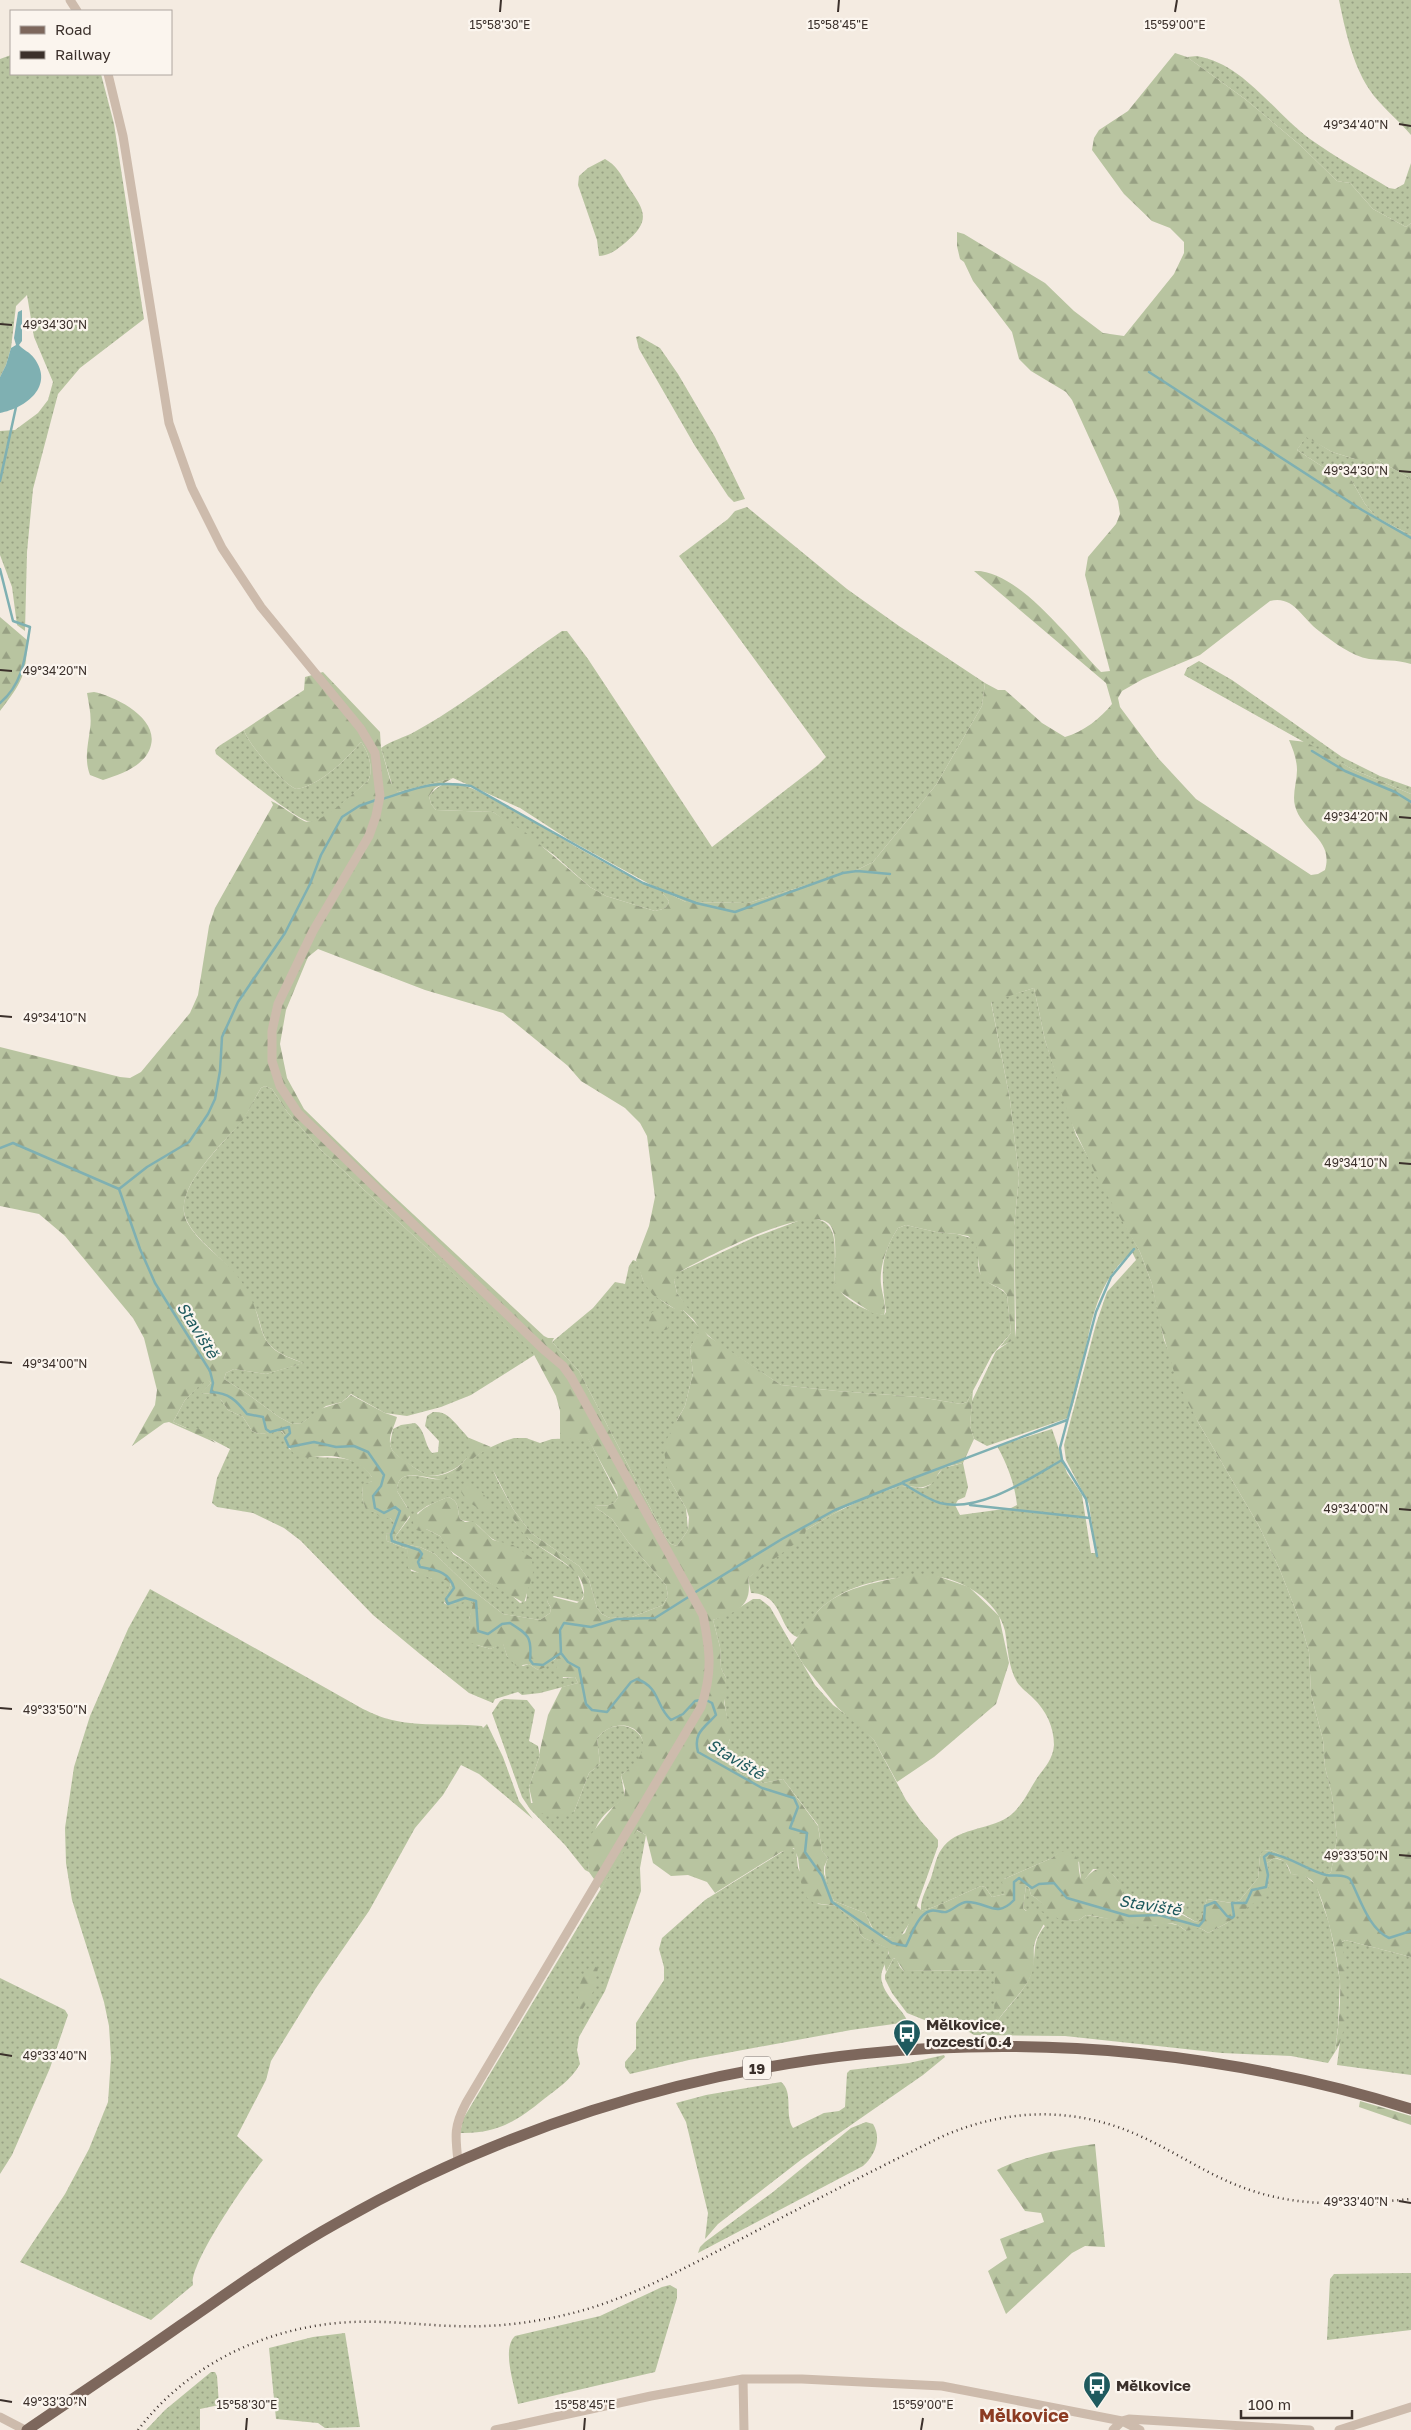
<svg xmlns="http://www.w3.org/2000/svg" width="1411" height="2430" font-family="'Golos Text',sans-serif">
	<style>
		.grass { fill: url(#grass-dots); fill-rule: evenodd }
		.forest { fill: url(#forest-firs); fill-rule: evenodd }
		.water { fill: #7fb0b2 }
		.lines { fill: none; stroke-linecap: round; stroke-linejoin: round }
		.stream { stroke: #7fb0b2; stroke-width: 2.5 }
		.minor { stroke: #cdbbac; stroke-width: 9 }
		.major { stroke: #7d675c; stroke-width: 11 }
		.rail { stroke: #3b302b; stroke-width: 2.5; stroke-dasharray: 1 4; stroke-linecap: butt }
		.ticks { fill: none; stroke: #3b302b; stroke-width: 2 }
		.labels { text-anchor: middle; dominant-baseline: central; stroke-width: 4.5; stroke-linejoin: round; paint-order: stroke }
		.shield { fill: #fbf5ee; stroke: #756b66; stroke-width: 1 }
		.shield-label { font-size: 14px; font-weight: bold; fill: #3b302b }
		.poi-label { font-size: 15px; font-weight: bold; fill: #3b302b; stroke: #fbf5ee; text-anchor: start }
		.water-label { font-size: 16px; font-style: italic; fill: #1f5a5e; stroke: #fbf5ee }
		.quarter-label { font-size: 18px; font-weight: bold; fill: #8c3b22; stroke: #fbf5ee }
		.ticks-label { font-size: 12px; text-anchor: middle; fill: #3b302b; stroke: #fbf5ee; stroke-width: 4.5; stroke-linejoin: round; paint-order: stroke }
	</style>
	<defs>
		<pattern id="grass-dots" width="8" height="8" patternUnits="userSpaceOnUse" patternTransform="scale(1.25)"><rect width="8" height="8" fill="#b8c4a0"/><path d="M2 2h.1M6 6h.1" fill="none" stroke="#97a083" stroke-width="1.8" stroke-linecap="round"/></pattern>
		<pattern id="forest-firs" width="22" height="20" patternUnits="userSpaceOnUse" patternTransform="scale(1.25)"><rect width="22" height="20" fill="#b8c4a0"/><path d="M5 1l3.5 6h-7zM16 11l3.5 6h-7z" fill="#97a083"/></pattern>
	</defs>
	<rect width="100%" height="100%" fill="#f4ebe1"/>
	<path class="grass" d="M 1339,0 L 1411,0 L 1411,135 C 1398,119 1380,106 1369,89 C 1352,63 1345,29 1339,0 Z
		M 11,55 L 11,74 L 101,74 L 114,124 L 144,319 L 80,368 L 58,394 L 33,489 L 27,552 L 25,631 L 17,625 L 12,587 L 0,555 L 0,431 L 15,430 L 38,413 L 48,400 L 53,382 L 34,337 L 27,295 L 16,306 L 11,348 L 6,365 L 0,377 L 0,59 Z
		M 1197,56 C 1244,64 1273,112 1310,139 C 1335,157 1363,172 1389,188 L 1395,189 L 1404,184 L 1411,163 L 1411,223 L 1406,227 L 1373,209 L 1350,183 L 1337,181 L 1300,145 L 1245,99 L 1187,57 Z
		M 605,159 C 616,165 621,174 627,185 C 645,211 652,220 625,243 C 616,250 611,255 599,256 L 597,240 L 578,185 L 579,176 L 588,168 Z
		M 639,336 L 660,348 L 678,374 L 715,437 L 745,499 L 734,502 L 728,496 L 695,446 L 639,349 L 636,337 Z
		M 1306,436 L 1332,452 L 1355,459 L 1376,459 L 1408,477 L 1411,481 L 1411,535 L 1377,518 L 1365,504 L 1348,474 L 1323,467 L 1297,450 Z
		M 747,507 L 847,589 L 899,626 L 985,683 L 982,706 L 936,785 L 873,862 L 859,869 L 748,903 L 686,902 L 663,891 L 663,894 L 669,901 C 667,909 663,909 655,911 L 606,896 L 590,887 L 554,855 L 493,812 L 436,810 L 431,804 L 429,796 C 434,790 441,783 451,783 C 477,783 554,834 580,849 C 603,862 627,875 651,887 L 653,886 L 571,841 L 520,808 L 453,778 L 398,792 L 393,788 L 381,748 C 392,740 404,738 416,731 C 465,704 515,663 562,631 L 567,631 L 588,659 L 712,847 L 818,765 L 826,757 L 679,556 L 728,519 L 735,511 Z
		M 1199,661 L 1232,680 L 1342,757 L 1380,776 L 1411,787 L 1411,794 L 1352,769 L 1184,675 L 1187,668 Z
		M 244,730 C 248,744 282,783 296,789 C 318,787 347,759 361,742 C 369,752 374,770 368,781 C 353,793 331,818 312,822 C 301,825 230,765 216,754 L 215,750 L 219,746 Z
		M 1034,988 L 1045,1040 L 1076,1135 L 1140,1252 L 1152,1284 L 1164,1340 L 1198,1422 L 1259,1526 L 1280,1570 L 1301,1624 L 1309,1652 L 1311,1694 L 1323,1740 L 1325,1767 L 1332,1795 L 1337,1838 L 1331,1872 L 1327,1875 L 1310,1870 L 1271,1850 L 1264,1851 L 1260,1856 L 1258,1878 L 1240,1900 L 1232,1903 L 1207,1899 L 1201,1919 L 1196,1922 L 1173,1908 L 1161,1906 L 1149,1911 L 1123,1904 L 1121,1899 L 1123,1888 C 1113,1874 1111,1870 1093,1869 L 1085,1879 L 1081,1879 L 1079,1862 L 1060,1852 L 1052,1858 L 1004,1879 L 1005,1894 L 992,1897 L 985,1887 L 981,1886 C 970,1890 928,1912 921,1910 C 920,1900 927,1888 931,1878 C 934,1869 936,1857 941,1850 C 956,1827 987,1831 1008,1817 C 1022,1807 1028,1792 1037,1778 C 1045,1767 1053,1759 1054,1745 C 1054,1727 1046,1710 1033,1698 C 1028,1693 1021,1688 1017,1682 C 1008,1666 1008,1649 1005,1631 C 998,1600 960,1577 931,1576 C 892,1576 847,1582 818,1611 C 811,1619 806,1631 797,1637 C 778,1629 784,1594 751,1593 L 748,1578 L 806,1530 L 833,1514 L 871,1495 L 901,1486 L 923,1488 L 930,1485 L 943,1468 L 963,1463 L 968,1487 L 965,1497 L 958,1500 L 955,1505 L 960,1515 L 1011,1508 L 1017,1505 C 1015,1484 1007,1464 997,1446 L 1052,1429 L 1067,1473 L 1082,1495 L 1091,1553 L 1096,1553 L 1089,1504 L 1066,1460 L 1064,1445 L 1096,1324 L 1107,1292 L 1136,1260 L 1132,1252 C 1091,1286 1090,1336 1078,1385 C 1075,1396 1073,1408 1068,1418 L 987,1446 L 974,1439 L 970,1426 L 972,1401 L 996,1351 L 1015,1338 L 1016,1328 L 1014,1226 L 1019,1178 L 1010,1100 L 991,1001 Z
		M 265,1086 L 272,1089 L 288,1113 L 321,1150 L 429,1250 L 536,1354 L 471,1395 L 441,1407 L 407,1416 L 385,1413 L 351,1394 L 342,1402 L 326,1406 L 302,1423 L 292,1424 L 279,1417 L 249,1395 L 224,1379 L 226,1373 L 234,1369 L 266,1374 L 303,1363 C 292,1358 279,1355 270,1345 C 261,1336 261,1322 256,1311 C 251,1301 244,1291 239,1281 C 225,1258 198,1243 187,1221 C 170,1190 225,1143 242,1120 C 250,1110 254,1099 261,1088 Z
		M 806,1218 C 840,1218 834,1243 835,1269 C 835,1274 834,1281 836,1285 C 843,1300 868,1312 884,1315 L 886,1312 C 882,1279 878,1258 898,1228 L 906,1225 L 936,1232 L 957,1234 L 974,1239 C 982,1250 975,1265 981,1275 C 986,1285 1000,1286 1007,1295 L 1011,1333 L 992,1355 L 967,1402 L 961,1404 L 919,1397 L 837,1391 L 781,1385 L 717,1343 L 701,1329 L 690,1348 L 693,1373 L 685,1406 L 677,1420 L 669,1479 L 686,1508 L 688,1530 L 677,1546 L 671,1544 L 666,1538 L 579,1371 L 552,1342 L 593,1308 L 615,1282 L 625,1284 L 629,1266 L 633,1260 L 638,1262 C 640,1268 641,1276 644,1282 C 649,1291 672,1312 683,1310 L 699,1327 L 677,1293 L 674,1280 L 677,1273 L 755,1237 Z
		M 206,1378 L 211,1383 L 201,1393 L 213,1394 L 221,1400 L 228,1410 L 243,1417 L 252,1431 L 259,1434 L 281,1431 L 285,1435 L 289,1449 C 297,1451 307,1455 316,1457 C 337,1459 357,1454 372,1477 L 372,1481 L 363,1486 L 362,1498 L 366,1509 L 390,1518 L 395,1524 L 392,1533 L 386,1534 L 387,1541 L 407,1549 L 411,1571 L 421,1573 L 432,1579 L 446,1579 L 451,1584 L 444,1603 L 447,1605 L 471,1600 L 474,1604 L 469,1619 L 477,1645 L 490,1649 L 503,1643 L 507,1656 L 523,1666 L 529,1664 L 538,1670 L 557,1658 L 563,1678 L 575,1677 L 578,1683 L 540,1693 L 522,1695 L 518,1692 L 495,1699 L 493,1703 L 469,1693 L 420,1654 L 373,1615 L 301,1541 L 284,1528 L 253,1513 L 217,1507 L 212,1503 L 217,1478 L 230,1449 L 209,1438 L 173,1422 L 185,1400 Z
		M 433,1412 C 445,1411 450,1417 458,1426 C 462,1431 468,1436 470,1441 C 477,1461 443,1479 427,1475 C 420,1472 411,1465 404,1461 C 398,1456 391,1452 390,1444 L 393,1429 L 401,1425 L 415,1423 C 426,1431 424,1444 432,1453 L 438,1452 L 439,1441 L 425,1426 L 427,1416 Z
		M 514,1438 L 526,1438 L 540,1443 L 552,1439 L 588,1438 L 618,1497 C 614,1507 604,1506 595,1505 L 595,1507 L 612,1519 L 629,1543 L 666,1585 L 668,1596 L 663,1605 L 632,1617 L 610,1618 L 602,1614 L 597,1608 L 589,1580 L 579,1566 L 531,1533 L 513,1509 L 493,1470 L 515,1522 L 530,1540 L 577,1572 L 584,1595 L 580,1602 L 554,1596 L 547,1601 L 551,1608 L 550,1613 L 540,1620 L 503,1614 L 471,1589 L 435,1554 L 420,1547 L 398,1543 L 395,1537 L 410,1517 L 407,1507 L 397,1491 C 397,1463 429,1482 441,1479 C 456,1476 464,1464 476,1456 C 487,1448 501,1442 514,1438 ZM 448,1497 C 460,1501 457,1510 460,1519 C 465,1522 471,1521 476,1524 C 484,1530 489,1539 499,1542 L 527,1594 L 526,1601 L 520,1603 L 508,1592 L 486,1581 L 469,1564 L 453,1554 L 440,1536 L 426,1529 L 417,1513 L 427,1506 Z
		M 150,1589 L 363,1709 C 372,1713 382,1718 392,1720 C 422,1727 453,1723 482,1726 L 483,1728 L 487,1724 L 503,1757 L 519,1801 L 533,1819 L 479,1774 L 461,1765 L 443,1795 L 415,1828 L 369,1911 L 316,1988 L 271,2061 L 266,2080 L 237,2136 L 263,2160 C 248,2179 188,2265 193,2285 L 151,2320 L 20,2262 L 65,2194 L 89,2149 L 108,2102 L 111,2058 L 109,2026 L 104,2002 L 72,1900 L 66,1863 L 65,1828 L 74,1767 L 90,1716 L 128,1629 Z
		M 753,1599 L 760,1599 L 770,1607 L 815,1685 L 833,1705 L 857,1723 L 874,1740 L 906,1800 L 921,1821 L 938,1840 L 938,1846 L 912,1919 L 901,1936 L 892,1938 L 875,1933 L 865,1913 L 834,1901 C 828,1887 821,1872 828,1858 L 822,1851 L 818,1825 L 783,1779 L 763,1783 L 738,1772 L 722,1759 L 730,1739 L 723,1692 L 726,1678 L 721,1668 L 720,1647 L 713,1620 L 734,1611 Z
		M 504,1699 L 527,1700 L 535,1710 L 529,1741 L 538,1746 L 540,1755 L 529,1787 L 531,1803 L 574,1812 L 589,1773 L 600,1764 L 597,1738 C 622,1709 657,1738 639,1760 C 635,1766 627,1771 621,1775 L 625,1798 C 616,1805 605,1812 599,1822 C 592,1832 588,1860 589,1872 L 585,1870 L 565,1845 L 530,1809 L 522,1797 L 492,1713 L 500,1701 Z
		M 636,1830 L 646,1835 L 640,1868 L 641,1891 L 605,1991 L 579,2037 L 577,2050 L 580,2064 C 571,2080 558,2088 544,2099 C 517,2121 497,2134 460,2133 L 463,2119 Z
		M 790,1847 L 796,1850 L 798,1868 L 818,1904 L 837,1906 L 858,1926 L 860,1934 L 864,1938 L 888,1948 C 891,1960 878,1969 882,1982 C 886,1998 902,2008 908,2022 L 851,2030 L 689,2060 L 630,2074 L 625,2067 L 625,2062 L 636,2049 L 636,2023 L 664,1980 L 664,1967 L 659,1949 L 662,1938 L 705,1900 Z
		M 1274,1858 L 1285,1861 L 1291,1874 L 1304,1875 L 1316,1885 L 1329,1923 L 1335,1952 L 1340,1981 L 1338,2026 L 1335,2052 L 1328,2063 L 1291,2056 L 1222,2053 L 1065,2036 L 974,2035 L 961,2027 L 927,2021 L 907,2013 L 892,1993 L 885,1979 L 885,1975 L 893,1959 L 896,1958 L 900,1967 L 904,1971 L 995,1970 L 998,2020 C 1009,2005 1027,1989 1032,1971 C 1037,1952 1031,1943 1045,1926 L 1023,1908 L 1026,1886 L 1029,1888 L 1031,1895 C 1051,1906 1050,1923 1079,1920 L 1086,1915 L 1154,1926 L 1166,1923 L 1178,1925 L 1186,1931 C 1195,1926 1200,1927 1208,1933 L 1227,1923 L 1269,1886 L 1267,1863 Z
		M 1345,1940 L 1411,1957 L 1411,2075 L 1337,2065 L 1345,2002 L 1345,1972 L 1341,1943 Z
		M 0,1978 L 65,2010 L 68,2015 L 50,2068 L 12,2155 L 0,2174 Z
		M 944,2055 L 945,2057 L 923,2075 L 802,2159 L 718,2224 L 705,2239 L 708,2213 L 686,2122 L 676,2103 L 706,2095 L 781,2082 C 794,2092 784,2114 793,2128 L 824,2113 L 839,2111 L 845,2107 L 847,2073 L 850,2070 L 909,2063 Z
		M 866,2122 L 873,2124 C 882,2138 875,2156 863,2166 L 698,2253 L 700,2247 L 705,2242 L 773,2192 L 851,2128 Z
		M 1411,2273 L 1411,2330 L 1327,2340 L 1330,2279 L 1334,2274 Z
		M 670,2285 L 677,2289 L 677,2298 L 655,2372 L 518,2404 C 515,2387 501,2349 515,2336 L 600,2316 L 662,2287 Z
		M 345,2333 L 360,2427 L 325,2428 L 318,2423 L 276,2419 L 269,2348 L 313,2337 Z
		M 211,2372 L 215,2372 L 217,2376 L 219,2405 L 200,2409 L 200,2430 L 146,2430 L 165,2410 Z"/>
	<path class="forest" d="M 1175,53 L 1187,57 L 1245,99 L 1300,145 L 1337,181 L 1350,183 L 1373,209 L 1406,227 L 1411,223 L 1411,481 L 1408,477 L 1376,459 L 1355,459 L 1332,452 L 1306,437 L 1297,450 L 1323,467 L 1348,474 L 1365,504 L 1377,518 L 1411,535 L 1411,664 C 1395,659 1385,661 1369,659 C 1352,656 1333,642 1319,631 C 1302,619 1294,595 1270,601 L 1200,655 L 1143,679 L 1122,691 L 1118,698 L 1120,707 L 1158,758 L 1196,799 L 1311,875 L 1318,874 L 1325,870 C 1334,839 1302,832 1295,806 C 1292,794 1297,782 1297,770 C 1297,760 1293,749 1289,740 L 1306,742 L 1352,769 L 1411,794 L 1411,1957 L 1345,1940 L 1342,1942 C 1347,1969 1351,2030 1335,2052 C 1338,2029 1341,2006 1340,1982 C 1339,1963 1324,1889 1310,1879 C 1304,1875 1298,1875 1291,1874 C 1288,1864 1285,1859 1274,1858 L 1267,1863 L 1269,1886 L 1267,1893 L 1227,1923 L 1208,1933 C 1198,1925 1196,1929 1186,1931 C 1171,1918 1167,1926 1153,1926 C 1130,1927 1108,1917 1086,1915 L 1079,1920 C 1047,1924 1052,1907 1031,1895 L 1029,1888 L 1026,1886 L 1023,1908 L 1026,1911 C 1061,1908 1039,1928 1035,1942 C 1032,1952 1036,1963 1032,1973 C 1025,1991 1009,2004 998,2020 L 994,2019 L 995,1970 L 904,1971 L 895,1958 L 893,1959 L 886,1972 L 884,1962 L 889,1953 L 887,1948 L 864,1938 L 860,1934 L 858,1926 L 837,1906 L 814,1903 L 807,1898 L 801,1882 L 798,1858 L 794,1848 L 781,1852 L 715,1893 L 707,1882 L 688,1875 L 671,1876 L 653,1863 L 646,1835 L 637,1830 L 601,1889 L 589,1872 L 588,1860 L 592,1833 L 615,1805 L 624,1798 L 625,1789 L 621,1775 C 671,1742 624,1706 597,1738 L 600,1764 L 589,1773 L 574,1812 C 559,1817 547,1818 534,1809 L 529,1787 L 540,1755 L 540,1750 L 548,1715 L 562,1687 L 578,1683 L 575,1677 L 559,1677 L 556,1669 L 558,1662 L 556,1658 L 546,1667 L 538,1670 L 529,1664 L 516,1666 L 507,1656 L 503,1644 L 490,1649 L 471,1643 L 469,1619 L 473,1604 L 471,1601 L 447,1605 L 444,1601 L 451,1584 L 446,1580 L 432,1579 L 408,1568 L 407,1549 L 387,1541 L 386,1534 L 392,1533 L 395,1524 L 390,1518 L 382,1519 L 376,1513 L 366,1510 L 362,1498 L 363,1485 L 372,1481 L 372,1477 C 363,1463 342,1455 325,1456 C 317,1456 306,1459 298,1456 C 287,1451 289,1439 282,1431 L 259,1434 L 252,1431 L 243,1417 L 228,1410 L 221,1400 L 214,1398 L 213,1394 L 200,1393 L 211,1383 L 206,1379 L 185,1400 L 173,1422 L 186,1428 L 198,1428 L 216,1443 L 169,1422 L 164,1423 L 132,1446 L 155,1405 L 157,1390 L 144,1338 L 133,1318 L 65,1236 L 39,1214 L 0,1206 L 0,1047 L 120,1077 L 130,1078 L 141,1072 L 190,1013 L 198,995 L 209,926 L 215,908 L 273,805 L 271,801 C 283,806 292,815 304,821 C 319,828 355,791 368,781 C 374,770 369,752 361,742 C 347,759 318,787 296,789 C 282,783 248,744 244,730 L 304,690 L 305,677 L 323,672 L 380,732 L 381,748 L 391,783 L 398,792 L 453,778 L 435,788 L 429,796 L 431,804 L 436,810 L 493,812 L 525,832 L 590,887 L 606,896 L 655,911 C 663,909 667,909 669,901 L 663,894 L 663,891 L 686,902 L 748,903 L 859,869 L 873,862 L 936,785 L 982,706 L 985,683 L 998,690 L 1005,690 L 1042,723 L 1065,737 C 1083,732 1101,718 1112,704 L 1106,683 L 974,571 C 1018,569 1071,642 1101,672 L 1110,671 L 1085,575 L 1088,557 L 1116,524 L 1120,514 L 1118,501 L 1072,400 L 1066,392 L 1031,371 L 1019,359 L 1012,332 L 973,281 L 964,262 L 960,259 L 957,246 L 957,232 L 964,234 L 1045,283 L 1074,311 L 1103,333 L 1124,336 L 1174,274 L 1184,253 L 1184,242 L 1170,228 L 1152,221 L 1124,194 L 1092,150 L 1094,138 L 1099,130 L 1128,111 ZM 318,949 L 425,990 L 503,1013 L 568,1066 L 581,1081 L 625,1108 L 640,1123 L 647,1136 L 655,1197 L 649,1226 L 636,1260 L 644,1283 L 653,1295 L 678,1311 L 683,1310 L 693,1319 L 700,1329 L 690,1348 L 693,1373 L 685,1406 L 663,1446 L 669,1479 L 686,1508 L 689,1517 L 688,1530 L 677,1546 L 671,1544 L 666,1538 L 579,1371 L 552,1342 L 554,1338 L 548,1338 L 544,1336 L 385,1188 L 304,1109 L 287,1078 L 280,1044 L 286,1010 L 308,957 ZM 1034,988 L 1045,1040 L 1070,1120 L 1099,1181 L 1140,1252 L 1152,1284 L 1159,1320 L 1176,1379 L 1198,1422 L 1259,1526 L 1280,1570 L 1301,1624 L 1309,1652 L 1311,1694 L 1323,1740 L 1325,1767 L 1332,1795 L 1337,1838 L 1331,1872 L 1327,1875 L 1310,1870 L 1271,1850 L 1263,1851 L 1260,1856 L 1258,1878 L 1240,1900 L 1231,1903 L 1207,1899 L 1201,1919 L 1196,1922 L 1167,1907 L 1161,1906 L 1149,1911 L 1123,1904 L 1121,1899 L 1124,1888 C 1111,1872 1102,1859 1085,1879 L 1081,1879 C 1075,1860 1086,1856 1060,1851 L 1052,1858 L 1004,1879 L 1002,1882 L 1005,1894 L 992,1897 L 985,1887 L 981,1886 C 970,1890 928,1912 921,1910 L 916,1905 L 905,1933 C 895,1940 878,1938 872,1928 C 869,1923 868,1918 865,1913 L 834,1901 L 824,1874 L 824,1867 L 828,1858 L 822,1851 L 818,1826 L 783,1779 L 763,1783 L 738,1772 L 722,1759 L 730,1739 L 730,1731 L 724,1702 L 726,1678 L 721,1668 L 720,1647 L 713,1620 C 737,1612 753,1606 748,1578 L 804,1537 L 806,1530 C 835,1513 866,1493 899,1487 C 915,1484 921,1493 936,1480 C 939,1466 950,1466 963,1463 L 974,1439 L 970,1426 L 973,1390 L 967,1402 L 961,1404 L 919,1397 L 837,1391 L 781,1385 L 708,1336 L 677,1293 L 674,1280 L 681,1271 C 703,1259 812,1201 830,1225 C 840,1238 832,1273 836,1289 L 872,1313 L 884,1315 C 887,1307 882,1294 881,1284 C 879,1266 888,1243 898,1228 L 906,1225 L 936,1232 L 957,1234 L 968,1236 L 976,1243 L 981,1279 L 1003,1290 L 1007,1295 L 1011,1333 L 1000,1347 L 1015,1339 L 1014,1226 L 1019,1178 L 1010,1100 L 991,1002 ZM 265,1086 L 272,1089 L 288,1113 L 321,1150 L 429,1250 L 532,1351 L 556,1396 L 560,1411 L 560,1439 L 588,1439 L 617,1492 L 618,1497 C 614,1507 604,1506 595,1505 L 595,1507 L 612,1519 L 629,1543 L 666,1585 L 668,1596 L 663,1605 L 632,1617 L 610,1618 L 602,1614 L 597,1608 L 589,1580 L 579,1566 L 531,1533 L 513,1509 L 492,1470 C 500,1492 508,1514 522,1532 C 539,1553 592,1566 583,1599 L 577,1603 L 549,1596 L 547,1601 L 551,1608 L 550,1613 L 540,1620 L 503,1614 L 471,1589 L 435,1554 L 420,1547 L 398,1543 L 395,1537 L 411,1514 L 397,1491 C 397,1462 433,1483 447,1479 C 457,1475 466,1464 475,1457 C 480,1453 486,1451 491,1447 L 467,1437 C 480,1458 447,1480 428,1475 C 419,1472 411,1465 404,1460 C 398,1456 390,1451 390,1443 C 389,1434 395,1425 397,1417 L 385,1413 L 351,1395 L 342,1402 L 320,1409 L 302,1423 L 292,1424 L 279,1417 L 249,1395 L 224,1379 L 226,1373 L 234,1369 L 266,1374 L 304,1363 C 292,1359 276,1354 268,1343 C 261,1334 260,1322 256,1311 C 253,1302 248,1292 243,1284 C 228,1260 200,1246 187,1222 C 170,1190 224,1143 242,1121 C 250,1110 254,1099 261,1088 Z
		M 0,617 L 27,640 C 27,676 21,683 0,711 Z
		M 94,692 C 114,696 158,717 151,745 C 146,766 121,774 103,780 L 90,775 C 84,759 88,745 90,729 C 92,717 89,705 87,693 Z
		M 658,1311 L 670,1321 L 668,1329 C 661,1332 654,1331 649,1327 L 649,1321 L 652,1312 Z
		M 464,1484 C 478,1484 487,1497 492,1508 L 488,1512 C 478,1509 461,1500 461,1488 Z
		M 448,1497 C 460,1501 457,1510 460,1519 L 465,1522 L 474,1522 L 493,1540 L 513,1545 L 532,1558 L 533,1573 L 524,1603 L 486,1581 L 469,1564 L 448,1549 L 440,1536 L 426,1529 L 420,1531 L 416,1530 L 413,1522 C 420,1507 434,1503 448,1497 Z
		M 905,1576 L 937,1576 L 969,1587 L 999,1616 L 1009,1663 L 996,1704 L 934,1757 L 897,1782 L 874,1740 L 838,1708 L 803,1664 L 792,1645 C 800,1634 809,1621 818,1611 C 841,1587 875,1583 905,1576 Z
		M 592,1965 L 598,1968 L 593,1992 L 581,2012 C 574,1997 580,1975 592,1965 Z
		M 1360,2101 L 1411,2116 L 1411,2125 L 1359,2107 Z
		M 1095,2144 L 1105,2247 L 1085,2246 L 1072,2253 L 1006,2314 L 988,2271 L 1007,2258 L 1000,2239 L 1044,2222 L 1041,2213 L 1025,2211 L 997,2170 C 1024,2156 1065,2148 1095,2144 Z"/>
	<path class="water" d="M 22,310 L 22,341 L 19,345 C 23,350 30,352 34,358 C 55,386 26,408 0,413 L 0,377 L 6,365 L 11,348 L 16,345 L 14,338 L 18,312 Z"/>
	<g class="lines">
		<path class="stream" d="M 1149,372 L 1362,510 L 1411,538
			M 0,481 L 16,407
			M 0,569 L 13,621 L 30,627 C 25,656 24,683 0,703
			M 1312,751 L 1345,771 L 1395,792 L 1411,802
			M 382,799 C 418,788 433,780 471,786 L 643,883 L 696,903 L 735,912 L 843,873 L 857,871 L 890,874
			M 0,1148 L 13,1143 L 119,1189 L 140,1249 L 155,1283 L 210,1371 L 213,1383 L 211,1392 C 229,1393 236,1400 247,1414 L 263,1417 L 266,1429 L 270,1432 L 289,1427 L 290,1433 L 285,1438 L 289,1447 L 314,1442 L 336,1447 L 354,1446 L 368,1452 L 384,1475 L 381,1486 L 373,1496 L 375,1508 L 384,1513 L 395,1507 L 400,1511 L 391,1535 L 392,1541 L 419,1550 L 422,1554 L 418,1562 L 420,1567 C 435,1570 449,1571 454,1588 L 446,1599 L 448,1604 L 465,1598 L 476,1601 L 478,1631 L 488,1634 L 502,1624 L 510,1623 C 529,1635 532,1637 530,1660 L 533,1664 L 543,1665 L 561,1653 L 568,1662 L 579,1668 L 586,1704 L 592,1710 L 607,1712 L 631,1682 L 637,1679 C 661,1688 655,1706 671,1720 L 683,1714 L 695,1701 L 700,1700
			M 119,1189 L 147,1167 L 189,1142 L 208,1114 L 215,1099 L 220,1071 L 222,1037 L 238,1002 L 285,933 L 310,884 L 321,855 L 342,817 L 359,806 L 376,800
			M 1062,1460 L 1086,1499 L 1097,1556
			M 903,1482 L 1067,1420
			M 970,1505 L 1090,1518
			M 694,1593 L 782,1539 L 835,1510 L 902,1483 C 913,1489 927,1499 940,1503 C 979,1513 1029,1479 1062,1460 L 1060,1448 L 1096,1312 L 1111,1277 L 1134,1249
			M 561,1653 L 560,1630 L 564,1623 L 591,1627 L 617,1619 L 655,1618 L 690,1596
			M 706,1700 L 712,1703 L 716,1715 C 704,1728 693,1733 698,1752 L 762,1788 L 794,1798 L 798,1807 L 790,1828 L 807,1833 L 805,1852 L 822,1876 L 832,1902 L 892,1943 L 906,1946 C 911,1936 918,1914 930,1911 C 935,1909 941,1913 946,1912 C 953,1910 960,1902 967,1902 C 988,1902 996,1919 1014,1900 L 1014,1882 L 1019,1878 L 1032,1888 L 1039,1884 L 1054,1883 L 1067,1898 L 1129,1916 L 1159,1915 L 1199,1926 L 1204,1920 L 1205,1906 L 1215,1902 L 1227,1916 L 1232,1918 L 1234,1916 L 1232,1903 L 1246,1903 L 1252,1890 L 1266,1887 L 1268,1875 L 1264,1857 L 1269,1853 C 1290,1856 1306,1870 1326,1875 C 1335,1877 1342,1873 1350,1879 C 1360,1898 1368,1928 1389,1938 L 1411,1931"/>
		<path class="minor" d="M 70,0 L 77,11
			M 108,74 L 123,136 L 169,423 L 192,488 L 222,548 L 261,607 L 361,729 L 375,753 L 380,796 L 376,816 L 369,836 L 313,931 L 278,1004 L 272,1031 L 272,1061 L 280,1086 L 298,1113 L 543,1349 L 563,1366 L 571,1377 L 703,1615 C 710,1651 713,1672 701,1707 L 466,2103 C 454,2126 455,2135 458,2161
			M 743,2379 L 744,2430
			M 0,2417 L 25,2430
			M 495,2430 L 651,2396 L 743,2379 L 802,2379 L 942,2386 L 1122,2421 L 1140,2430
			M 1113,2430 L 1122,2421 L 1129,2419 L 1310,2430
			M 1339,2430 L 1411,2407"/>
		<path class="major" d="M 27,2430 C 78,2395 130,2361 181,2325 C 232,2290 283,2253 337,2223 C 664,2036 1052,1997 1411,2109"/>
		<path class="rail" d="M 138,2430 C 189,2363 268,2326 352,2322 C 396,2320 440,2328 484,2326 C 518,2325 552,2319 584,2310 C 639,2294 690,2265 741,2239 C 807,2204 874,2170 941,2137 C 1006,2108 1075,2106 1140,2136 C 1178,2153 1212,2178 1253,2191 C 1304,2208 1358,2204 1411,2199"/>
	</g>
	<path class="ticks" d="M 500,12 L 501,0M 838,12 L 839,0M 1175,12 L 1177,0M 1399,124 L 1411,126M 0,324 L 12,325M 1399,471 L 1411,472M 0,670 L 12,671M 1399,817 L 1411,818M 0,1016 L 12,1017M 1399,1163 L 1411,1164M 0,1362 L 12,1363M 1399,1509 L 1411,1510M 0,1708 L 12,1709M 1399,1855 L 1411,1856M 0,2054 L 12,2056M 1399,2201 L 1411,2203M 0,2400 L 12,2402M 246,2430 L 247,2418M 584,2430 L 585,2418M 921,2430 L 923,2418"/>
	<defs>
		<g id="bus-pin" transform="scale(1.4375)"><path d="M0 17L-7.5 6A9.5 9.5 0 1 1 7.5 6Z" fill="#1f5a5e" stroke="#fbf5ee"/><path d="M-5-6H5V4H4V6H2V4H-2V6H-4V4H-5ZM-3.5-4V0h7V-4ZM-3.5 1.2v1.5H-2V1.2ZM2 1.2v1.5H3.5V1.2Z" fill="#fff"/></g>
	</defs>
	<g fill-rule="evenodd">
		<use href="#bus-pin" x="907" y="2033"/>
		<use href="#bus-pin" x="1097" y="2385"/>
	</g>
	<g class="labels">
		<rect class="shield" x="743" y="2056.5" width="28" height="23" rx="4"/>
		<g class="shield-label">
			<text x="757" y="2068">19</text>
		</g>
		<g class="poi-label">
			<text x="926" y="2024">Mělkovice,<tspan x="926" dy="17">rozcestí 0.4</tspan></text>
			<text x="1116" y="2385">Mělkovice</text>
		</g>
		<g class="water-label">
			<text transform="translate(198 1330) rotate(58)">Staviště</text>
			<text transform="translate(736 1759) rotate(31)">Staviště</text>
			<text transform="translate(1150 1905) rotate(9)">Staviště</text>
		</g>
		<g class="quarter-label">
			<text x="1024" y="2415">Mělkovice</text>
		</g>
	</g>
	<g class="ticks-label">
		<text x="500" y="29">15°58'30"E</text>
		<text x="838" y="29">15°58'45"E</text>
		<text x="1175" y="29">15°59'00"E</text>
		<text x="1356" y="129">49°34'40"N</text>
		<text x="55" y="329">49°34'30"N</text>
		<text x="1356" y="475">49°34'30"N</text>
		<text x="55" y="675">49°34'20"N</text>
		<text x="1356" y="821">49°34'20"N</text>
		<text x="55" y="1022">49°34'10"N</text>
		<text x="1356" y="1167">49°34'10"N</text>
		<text x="55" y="1368">49°34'00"N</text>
		<text x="1356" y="1513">49°34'00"N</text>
		<text x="55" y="1714">49°33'50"N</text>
		<text x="1356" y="1860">49°33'50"N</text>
		<text x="55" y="2060">49°33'40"N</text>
		<text x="1356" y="2206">49°33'40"N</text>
		<text x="55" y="2406">49°33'30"N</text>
		<text x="247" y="2409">15°58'30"E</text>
		<text x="585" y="2409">15°58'45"E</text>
		<text x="923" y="2409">15°59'00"E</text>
	</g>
	<rect x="10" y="10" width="162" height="65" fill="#fbf5ee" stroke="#aea6a0"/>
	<rect x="20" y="26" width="25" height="8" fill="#7d675c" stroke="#aea6a0"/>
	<text x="55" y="35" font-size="15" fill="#3b302b">Road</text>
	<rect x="20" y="51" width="25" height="8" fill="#3b302b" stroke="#aea6a0"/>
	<text x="55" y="60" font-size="15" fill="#3b302b">Railway</text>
	<path d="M1241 2410v8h111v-8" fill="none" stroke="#3b302b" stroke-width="2.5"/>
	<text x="1248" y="2410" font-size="15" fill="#3b302b" stroke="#fbf5ee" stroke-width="4" paint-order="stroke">100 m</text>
</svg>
